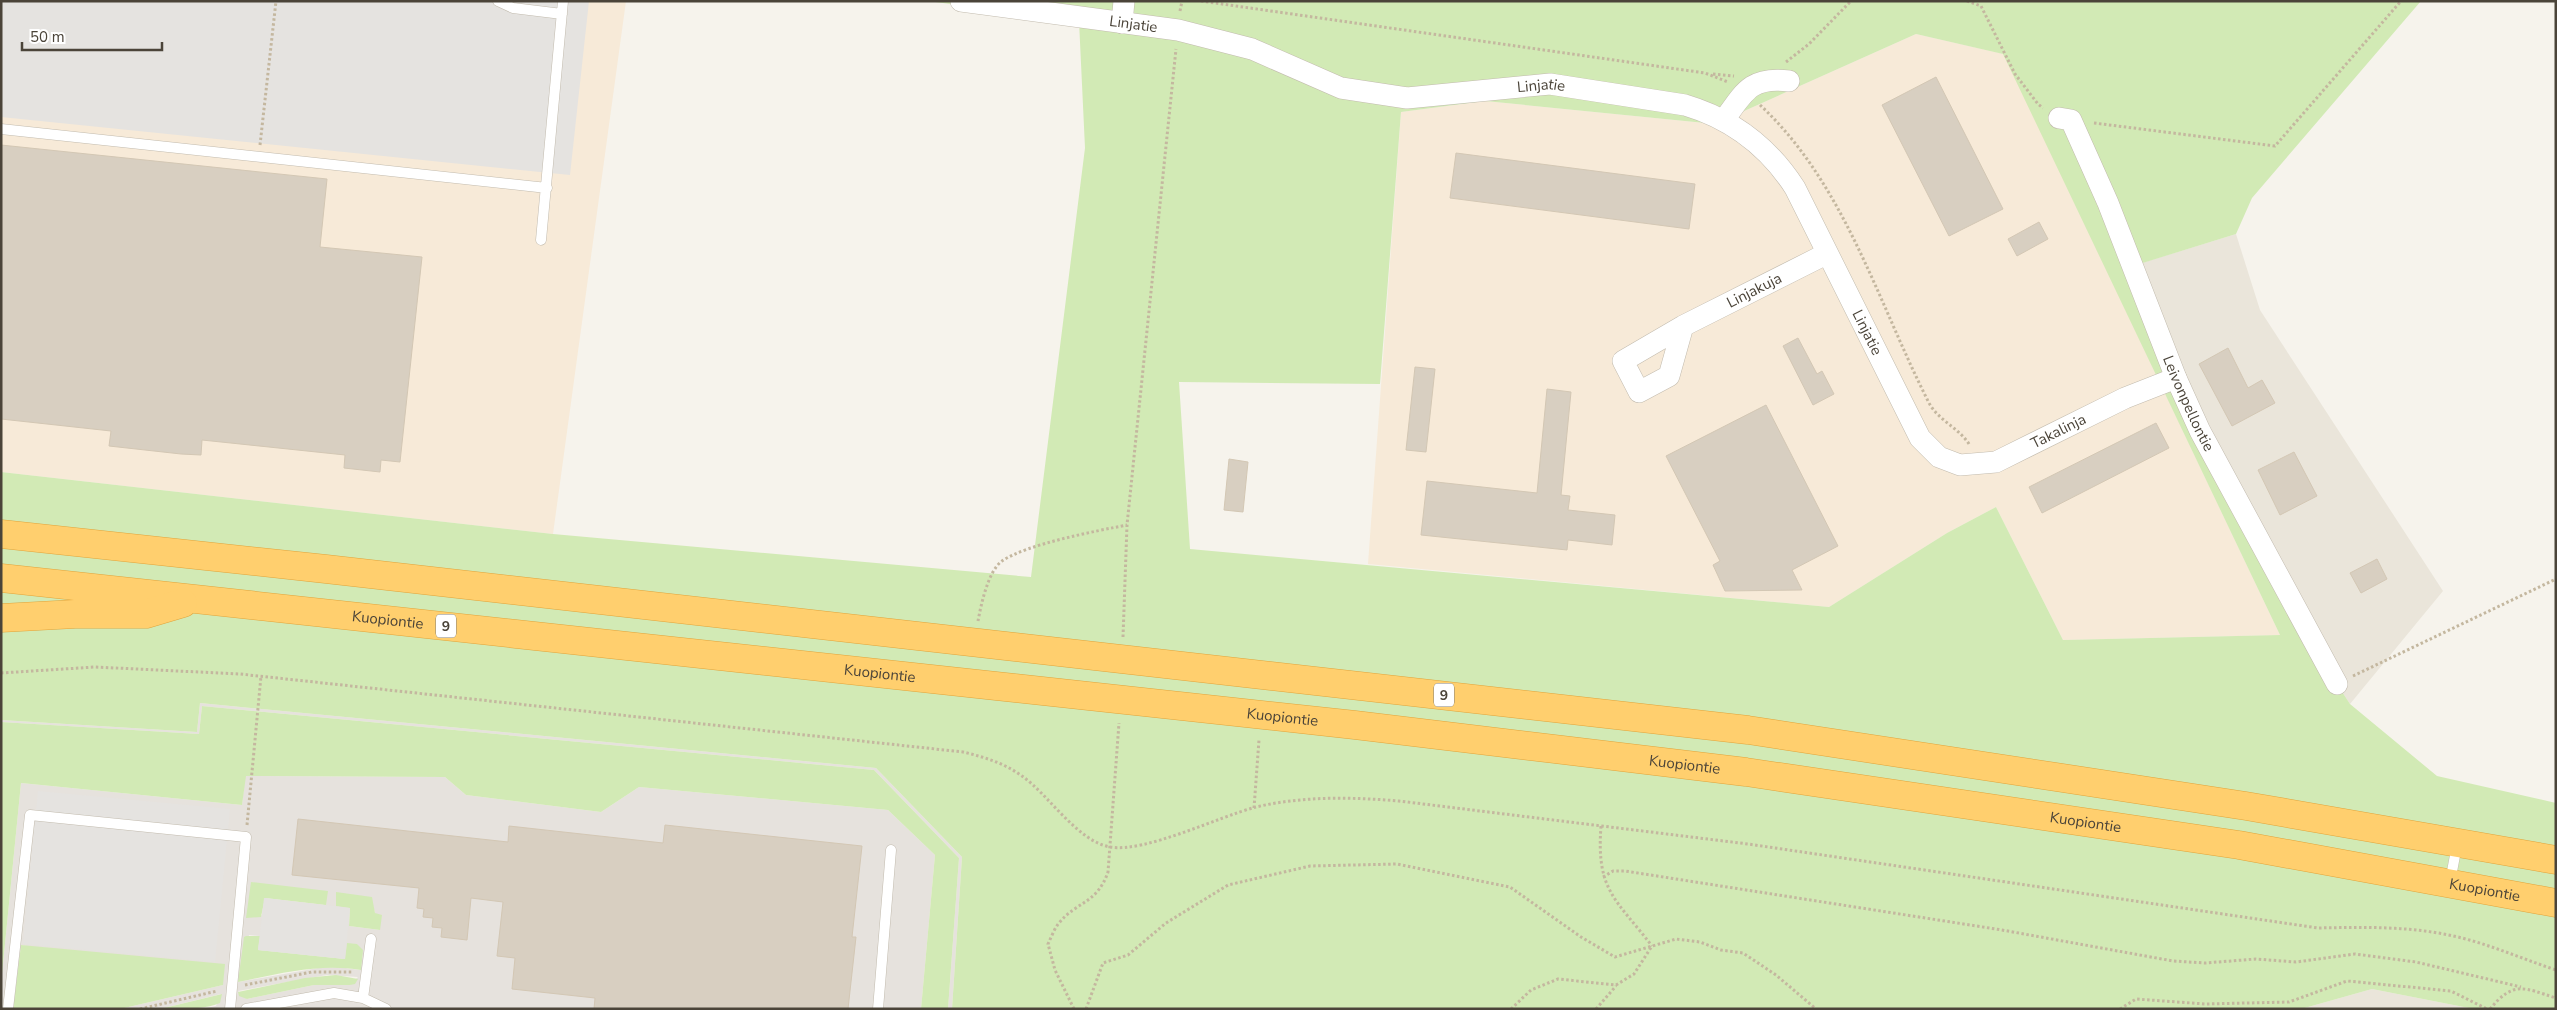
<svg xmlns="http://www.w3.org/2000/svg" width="2557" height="1010" font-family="'Nunito Sans',sans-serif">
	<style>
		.residential { fill: #eae5da }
		.commercial { fill: #f7ead8 }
		.industrial { fill: #e6e2dd; fill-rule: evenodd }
		.green { fill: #d2eab5; fill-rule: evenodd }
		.parking { fill: #e5e3e0 }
		.building { fill: #d8cfc1; stroke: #d3c7b4 }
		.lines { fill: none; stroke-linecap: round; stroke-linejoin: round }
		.service-casing { stroke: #c2bbae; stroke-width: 11 }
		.minor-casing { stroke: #c2bbae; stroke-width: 22 }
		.motorway-casing { stroke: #e0a43c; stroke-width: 29 }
		.path { stroke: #c4b79f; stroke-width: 3; stroke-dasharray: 2.5 2.5; stroke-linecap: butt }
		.service { stroke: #fff; stroke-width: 10 }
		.minor { stroke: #fff; stroke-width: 21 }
		.motorway { stroke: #ffcf6e; stroke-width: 28 }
		.labels { text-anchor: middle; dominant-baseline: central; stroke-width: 5; stroke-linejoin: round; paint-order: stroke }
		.shield { fill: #fff; stroke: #817c74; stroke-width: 1 }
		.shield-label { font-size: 14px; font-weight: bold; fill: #4b4439 }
		.street-label { font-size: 15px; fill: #4b4439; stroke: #fff }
	</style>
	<rect width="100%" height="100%" fill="#f6f3ec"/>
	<path class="residential" d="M 2236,234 L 2260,310 L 2443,591 L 2350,704 L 2337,684 L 2286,590 L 2132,266 Z
		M 2372,989 L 2474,1009 L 2301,1009 Z"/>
	<path class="commercial" d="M 1,1 L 626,1 L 553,534 L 1,472 Z
		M 1916,34 L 2004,54 L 2280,635 L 2063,640 L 1996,507 L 1947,533 L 1829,607 L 1368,564 L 1401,112 L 1485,101 L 1715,124 Z"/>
	<path class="industrial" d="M 200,703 L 876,768 L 962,857 L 952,1009 L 948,1009 L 959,858 L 874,770 L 202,706 L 199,734 L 1,722 L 1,720 L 197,732 Z
		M 245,776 L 445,777 L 466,795 L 601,812 L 639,787 L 888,810 L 935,855 L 921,1009 L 202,1009 L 216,1006 L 221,994 L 160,1009 L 120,1009 L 223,985 L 21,945 L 13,1009 L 1,1009 L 1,984 L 21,783 L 242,805 ZM 251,882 L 326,905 L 264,898 L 262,915 L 259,917 ZM 373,906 L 380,930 L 349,926 L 350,908 ZM 249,935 L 259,936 L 258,950 L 346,959 L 347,944 L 357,944 L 360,970 L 338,967 L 318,968 L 238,982 ZM 327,975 L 358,977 L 350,985 L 314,985 L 247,999 L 238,991 Z"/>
	<path class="green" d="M 928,1 L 2421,1 L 2252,198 L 2236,234 L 2133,266 L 2176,378 L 2337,684 L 2350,704 L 2437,776 L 2556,803 L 2556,1009 L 2474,1009 L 2372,989 L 2301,1009 L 952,1009 L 962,857 L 876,768 L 200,703 L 197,732 L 1,720 L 1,472 L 553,534 L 1031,577 L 1085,148 L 1079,21 ZM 1916,34 L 2003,54 L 2280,635 L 2063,640 L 1996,507 L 1947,533 L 1829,607 L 1190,549 L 1179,382 L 1380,384 L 1401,112 L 1485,101 L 1715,124 Z
		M 202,706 L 874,770 L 959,858 L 948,1009 L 921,1009 L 935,855 L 888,810 L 639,787 L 601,812 L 466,795 L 445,777 L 246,776 L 242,805 L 21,783 L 1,984 L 1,722 L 199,734 Z
		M 251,882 L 328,891 L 326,905 L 265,898 L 261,917 L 246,918 Z
		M 336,892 L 372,897 L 375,913 L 382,915 L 380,930 L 349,926 L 350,908 L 336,906 Z
		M 246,936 L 260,936 L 258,950 L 345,959 L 347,943 L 357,944 L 363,950 L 361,970 C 319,963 278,974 238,982 L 244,937 Z
		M 21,945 L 225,964 L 223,985 L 120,1009 L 13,1009 Z
		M 336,975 L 358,979 L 355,984 L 350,985 L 314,985 L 247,999 L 239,996 L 238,992 L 305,978 Z
		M 222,994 L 220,1003 C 204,1010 179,1009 160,1009 Z"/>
	<path class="parking" d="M 1,1 L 589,1 L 570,175 L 1,117 Z
		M 38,791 L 230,809 L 215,962 L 23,944 Z
		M 264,898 L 350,908 L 345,959 L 258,950 Z"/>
	<path class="building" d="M 1936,77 L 2003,209 L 1949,236 L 1882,105 Z
		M 1,145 L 327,179 L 320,247 L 422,257 L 400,462 L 381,460 L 380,472 L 344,468 L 345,455 L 202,440 L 201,455 L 181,454 L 109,446 L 111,431 L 1,419 Z
		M 1456,153 L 1695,184 L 1689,229 L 1450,198 Z
		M 2039,222 L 2048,239 L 2017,256 L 2008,239 Z
		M 1798,338 L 1817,374 L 1822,371 L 1834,394 L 1813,405 L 1783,346 Z
		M 2228,348 L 2248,388 L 2262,380 L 2275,403 L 2232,426 L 2199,364 Z
		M 1415,367 L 1435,369 L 1426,452 L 1406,450 Z
		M 1547,389 L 1571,392 L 1561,495 L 1570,496 L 1568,510 L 1615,515 L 1612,545 L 1568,540 L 1567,550 L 1421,535 L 1427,481 L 1537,493 Z
		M 1766,405 L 1838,546 L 1792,570 L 1802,590 L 1725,591 L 1713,565 L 1720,561 L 1666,456 Z
		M 2156,423 L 2169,448 L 2042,513 L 2029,487 Z
		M 2294,452 L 2317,496 L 2280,515 L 2258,470 Z
		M 1229,459 L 1248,462 L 1243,512 L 1224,510 Z
		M 2377,559 L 2387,579 L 2361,593 L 2350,573 Z
		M 298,819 L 508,842 L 509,826 L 663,843 L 665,825 L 862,846 L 852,937 L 856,937 L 848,1009 L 594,1009 L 595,998 L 512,989 L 515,958 L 497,956 L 503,902 L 471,898 L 467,940 L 441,937 L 442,928 L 432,927 L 433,918 L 423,917 L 424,909 L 417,908 L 419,888 L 292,875 Z"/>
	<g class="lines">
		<g class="service-casing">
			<path id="service" d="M 498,1 L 513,8 L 562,14
				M 1,129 L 547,188
				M 541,240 L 563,1
				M 2450,882 L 2457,845
				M 363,998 L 371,939
				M 8,1009 L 30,815 L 246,837 L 230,1009
				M 246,1009 L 334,993 L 363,998 L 386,1009
				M 878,1009 L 891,850"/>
		</g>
		<g class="minor-casing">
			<g id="minor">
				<path id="s1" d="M 961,1 L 1178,30 L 1252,49 L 1341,88 L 1407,98 L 1550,84 L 1685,105 C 1732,119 1768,146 1795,188 L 1920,438 L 1939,457 L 1960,465 L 1996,462 L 2125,398 L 2176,378"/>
				<path d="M 1122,23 L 1124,1"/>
				<path id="s2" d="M 2059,118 L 2071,120 L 2108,203 L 2176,378 L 2200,431 L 2337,684"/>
				<path d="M 1724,120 C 1744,92 1751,76 1789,81"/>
				<path id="s3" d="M 1683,326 L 1669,376 L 1639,392 L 1623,361 L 1683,326 L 1826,254"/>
			</g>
		</g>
		<g class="motorway-casing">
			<g id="motorway">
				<path d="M 1,534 L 326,569 L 1748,730 L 2246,806 L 2556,860"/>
				<path id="s4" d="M 1,578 L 1355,725 L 1746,772 L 2239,845 L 2556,903"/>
				<path d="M 1,618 L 75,614 L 146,614 L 183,603"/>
			</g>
		</g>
		<path class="path" d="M 1201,1 L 1705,73 L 1728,82
			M 1967,1 L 1981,6 L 2015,74 L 2038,104 L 2043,108
			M 1180,11 L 1182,1
			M 1786,62 L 1809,44 L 1851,1
			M 1713,74 L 1734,76
			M 1760,105 C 1844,183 1877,300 1928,401 C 1937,420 1958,427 1969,444
			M 2094,123 L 2275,146 L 2401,1
			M 260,145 L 276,1
			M 978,621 C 981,605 988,571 1002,561 C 1027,544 1096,531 1127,525
			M 1123,637 L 1127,525 L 1176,49
			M 1,673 L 95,667 L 240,674 L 963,752 C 984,757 1004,763 1022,776 C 1049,795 1077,841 1110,847 C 1145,853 1218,817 1256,807 C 1303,796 1351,797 1399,801 L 1748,844 L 2318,928 C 2365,927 2412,926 2458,937 C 2491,945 2523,959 2556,970
			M 2353,676 L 2556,579
			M 1254,808 L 1259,740
			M 247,825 L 261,676
			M 1601,826 C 1596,891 1616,899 1652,946
			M 1603,877 L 1613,871 L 1625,871 L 2002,930 L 2173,961 L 2205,963 L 2256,959 L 2296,962 L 2355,954 L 2416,962 L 2521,987
			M 245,985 L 312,972 L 353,972
			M 140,1009 L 217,991
			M 1074,1009 L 1055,970 L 1048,944 C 1051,938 1054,929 1059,923 C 1077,901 1097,904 1108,872 L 1119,723
			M 1086,1009 L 1103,963 L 1128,955 L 1166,923 L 1228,885 L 1310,866 L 1397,864 L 1510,887 L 1581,937 L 1615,957 L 1676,939 L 1700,942 L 1721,950 L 1743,953 L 1776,975 L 1816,1009
			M 1511,1009 L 1531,990 L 1558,979 L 1616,985 L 1634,974 L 1652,946
			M 1596,1009 L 1616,986
			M 2120,1009 L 2136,999 L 2205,1004 L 2289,1002 L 2347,981 L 2451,991 L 2487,1009
			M 2490,1009 C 2514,980 2524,988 2556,998"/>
		<use href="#service" class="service"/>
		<use href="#minor" class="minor"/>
		<use href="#motorway" class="motorway"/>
	</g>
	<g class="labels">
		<g class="shield">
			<rect x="436" y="614.5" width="20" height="23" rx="4"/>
			<rect x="1434" y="683.5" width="20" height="23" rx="4"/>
		</g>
		<g class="shield-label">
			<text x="446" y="626">9</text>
			<text x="1444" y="695">9</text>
		</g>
		<g class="street-label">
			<text stroke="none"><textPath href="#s1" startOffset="174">Linjatie</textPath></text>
			<text stroke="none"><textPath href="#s1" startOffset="594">Linjatie</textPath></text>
			<text stroke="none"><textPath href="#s3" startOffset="270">Linjakuja</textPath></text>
			<text stroke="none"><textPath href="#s1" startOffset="1042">Linjatie</textPath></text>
			<text stroke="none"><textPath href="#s2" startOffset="319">Leivonpellontie</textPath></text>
			<text stroke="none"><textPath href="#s1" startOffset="1315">Takalinja</textPath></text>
			<text stroke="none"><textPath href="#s4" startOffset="389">Kuopiontie</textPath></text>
			<text stroke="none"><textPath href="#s4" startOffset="884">Kuopiontie</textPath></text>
			<text stroke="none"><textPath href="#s4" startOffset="1289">Kuopiontie</textPath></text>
			<text stroke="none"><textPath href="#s4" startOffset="1694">Kuopiontie</textPath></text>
			<text stroke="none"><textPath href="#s4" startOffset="2099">Kuopiontie</textPath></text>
			<text stroke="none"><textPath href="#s4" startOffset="2504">Kuopiontie</textPath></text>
		</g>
	</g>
	<rect width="2557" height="1010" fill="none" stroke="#4b4439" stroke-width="5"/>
	<path d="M22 42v8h140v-8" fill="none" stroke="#4b4439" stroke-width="2.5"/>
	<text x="30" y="42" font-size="15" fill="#4b4439" stroke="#ffffff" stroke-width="4" paint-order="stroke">50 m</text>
</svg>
